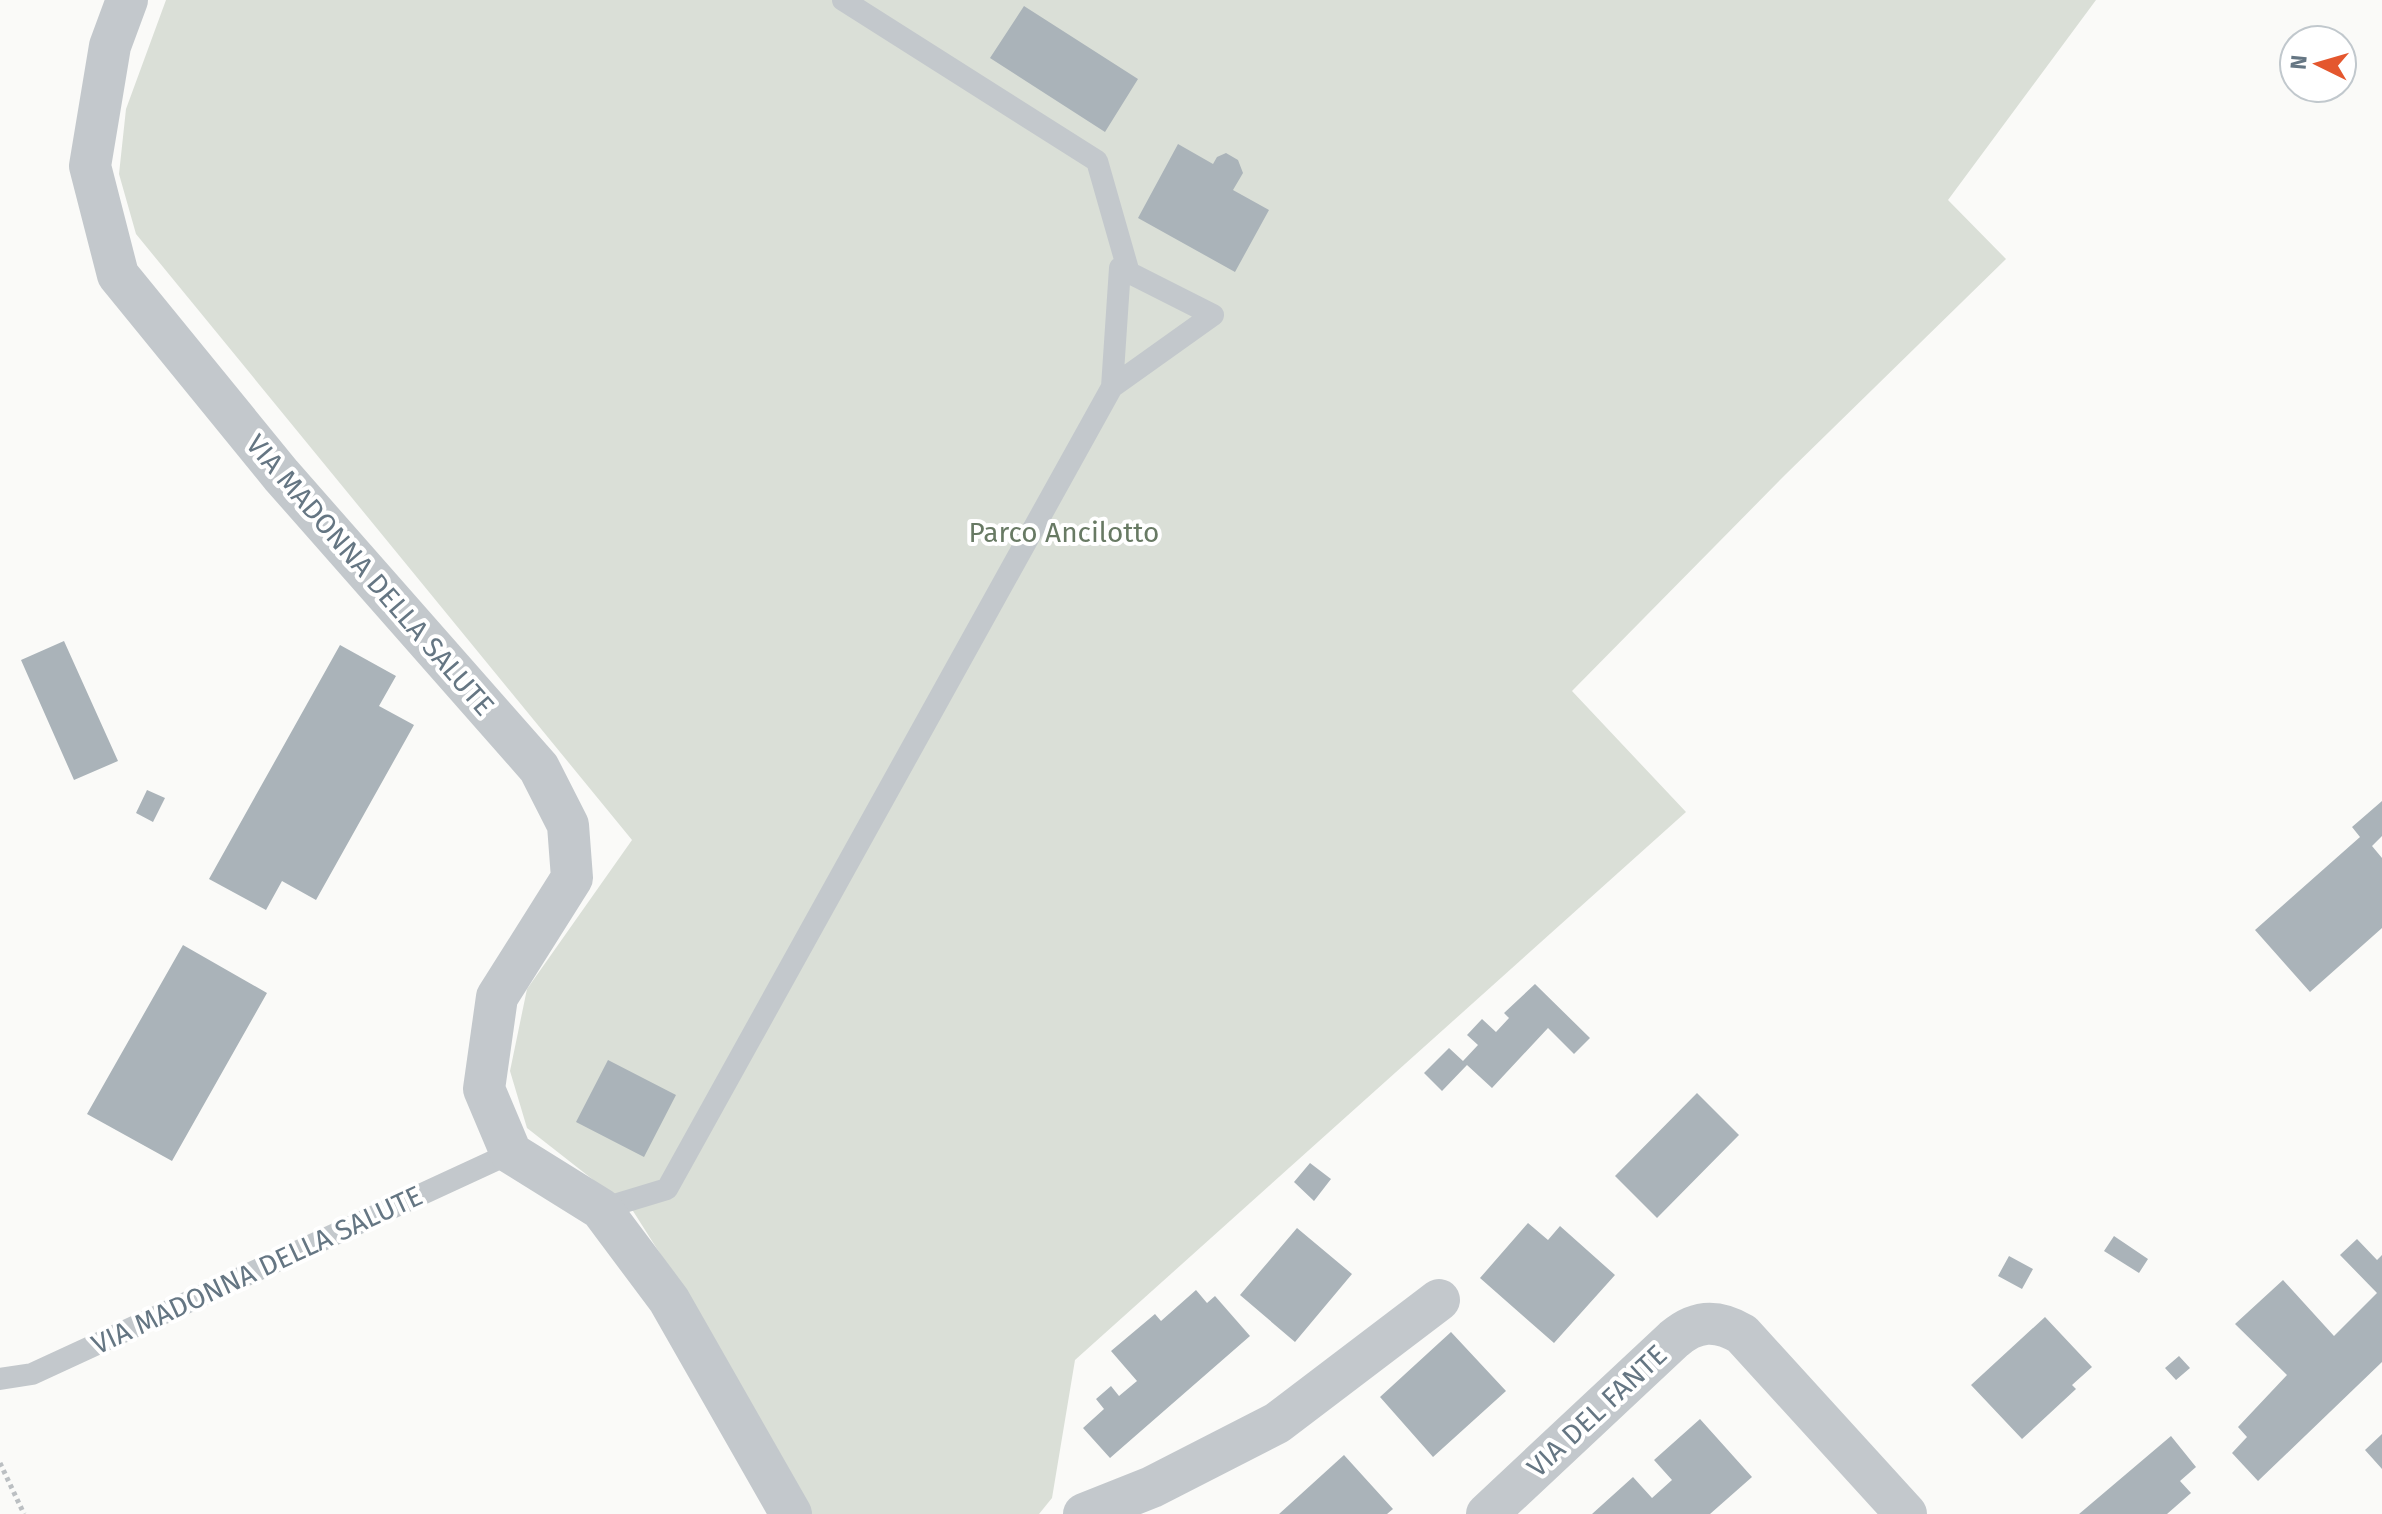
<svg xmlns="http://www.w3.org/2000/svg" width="2382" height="1514" font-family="'Fira Sans',sans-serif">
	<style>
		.green { fill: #dadfd7 }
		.building { fill: #aab3b9 }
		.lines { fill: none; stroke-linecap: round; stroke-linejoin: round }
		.path { stroke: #bbbfc2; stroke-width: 5; stroke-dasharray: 4 4; stroke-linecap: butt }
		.lane { stroke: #c3c8cc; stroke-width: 22 }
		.street { stroke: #c3c8cc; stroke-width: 42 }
		.labels { text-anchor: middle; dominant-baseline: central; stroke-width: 8; stroke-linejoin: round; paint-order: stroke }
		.park-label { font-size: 28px; fill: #687a64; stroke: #fff }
		.street-label { font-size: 28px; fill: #657683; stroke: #fff }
	</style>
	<rect width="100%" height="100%" fill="#fafaf8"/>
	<path class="green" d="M 166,0 L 2096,0 L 1948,200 L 2006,259 L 1786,474 L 1572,691 L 1686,812 L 1075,1360 L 1052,1498 L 1039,1514 L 810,1514 L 666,1263 L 633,1211 L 527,1128 L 510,1071 L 527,989 L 632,840 L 136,234 L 119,174 L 126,109 Z"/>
	<path class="building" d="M 1024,6 L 1138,79 L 1105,132 L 990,58 Z
		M 1178,144 L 1213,164 L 1217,157 L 1226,153 L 1238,160 L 1243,173 L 1233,190 L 1269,210 L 1235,272 L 1138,218 Z
		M 64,641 L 118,761 L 74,780 L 21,660 Z
		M 340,645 L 396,676 L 379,706 L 414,725 L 316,900 L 282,881 L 266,910 L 209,879 Z
		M 147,790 L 165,798 L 153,822 L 136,813 Z
		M 2382,801 L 2382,836 L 2372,846 L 2382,858 L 2382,928 L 2310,992 L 2255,930 L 2360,837 L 2352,827 Z
		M 183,945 L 267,993 L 172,1161 L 87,1114 Z
		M 1535,984 L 1590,1038 L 1574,1054 L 1548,1028 L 1492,1088 L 1467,1065 L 1442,1091 L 1424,1073 L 1449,1048 L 1463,1061 L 1478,1045 L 1467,1035 L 1482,1019 L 1496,1032 L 1509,1018 L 1504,1013 Z
		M 608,1060 L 676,1095 L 644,1157 L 576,1122 Z
		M 1697,1093 L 1739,1135 L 1657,1218 L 1615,1176 Z
		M 1310,1163 L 1331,1179 L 1314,1201 L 1294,1182 Z
		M 1528,1223 L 1548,1240 L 1560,1226 L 1615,1275 L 1554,1343 L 1480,1278 Z
		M 1297,1228 L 1352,1274 L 1295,1342 L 1240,1295 Z
		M 2114,1236 L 2148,1259 L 2139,1273 L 2104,1251 Z
		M 2357,1239 L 2377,1260 L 2382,1255 L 2382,1362 L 2258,1481 L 2232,1453 L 2247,1437 L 2238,1427 L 2287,1375 L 2235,1324 L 2283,1280 L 2334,1336 L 2377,1293 L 2340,1255 Z
		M 2009,1256 L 2033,1269 L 2022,1289 L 1998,1276 Z
		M 1196,1290 L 1207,1303 L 1215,1296 L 1250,1336 L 1110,1458 L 1083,1428 L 1104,1409 L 1096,1399 L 1111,1386 L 1119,1396 L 1137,1381 L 1111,1351 L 1155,1314 L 1161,1321 Z
		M 2045,1317 L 2092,1367 L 2072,1385 L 2076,1389 L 2022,1439 L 1971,1385 Z
		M 1451,1332 L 1506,1391 L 1433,1457 L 1380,1397 Z
		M 2179,1356 L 2190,1368 L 2176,1380 L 2165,1368 Z
		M 1700,1419 L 1752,1477 L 1710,1514 L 1592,1514 L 1633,1477 L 1652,1498 L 1672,1480 L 1654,1460 Z
		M 2382,1434 L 2382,1469 L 2365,1450 Z
		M 2171,1436 L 2196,1467 L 2180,1481 L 2191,1493 L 2167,1514 L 2079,1514 Z
		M 1344,1455 L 1393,1509 L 1387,1514 L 1279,1514 Z"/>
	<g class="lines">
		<path class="path" d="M 0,1463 L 24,1514"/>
		<path class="lane" d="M 843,0 L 1097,161 L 1129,273
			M 601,1209 L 667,1189 L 1112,387 L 1213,315 L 1120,268 L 1112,387
			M 0,1379 L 32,1374 L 511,1153"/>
		<path class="street" d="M 127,0 L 110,46 L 90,166 L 118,275 L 281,475 L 539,768 L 568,825 L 572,878 L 497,997 L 484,1089 L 511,1153 L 601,1209 L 669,1300 L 791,1514
			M 1084,1514 L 1152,1487 L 1277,1423 L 1439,1300
			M 1487,1514 L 1674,1339 C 1696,1320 1717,1319 1742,1334 L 1906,1514"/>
	</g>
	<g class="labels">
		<g class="park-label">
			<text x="1064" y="532">Parco Ancilotto</text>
		</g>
		<g class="street-label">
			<text transform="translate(370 575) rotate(49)">VIA MADONNA DELLA SALUTE</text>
			<text transform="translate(257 1270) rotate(-25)">VIA MADONNA DELLA SALUTE</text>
			<text transform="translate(1597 1411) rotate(-43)">VIA DEL FANTE</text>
		</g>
	</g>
	<g transform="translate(2318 64) rotate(275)"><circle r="38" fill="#ffffff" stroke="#c1c8cd" stroke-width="2"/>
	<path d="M0-6L14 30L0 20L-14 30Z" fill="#e4572e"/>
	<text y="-12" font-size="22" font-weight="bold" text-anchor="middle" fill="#657683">N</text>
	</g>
</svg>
